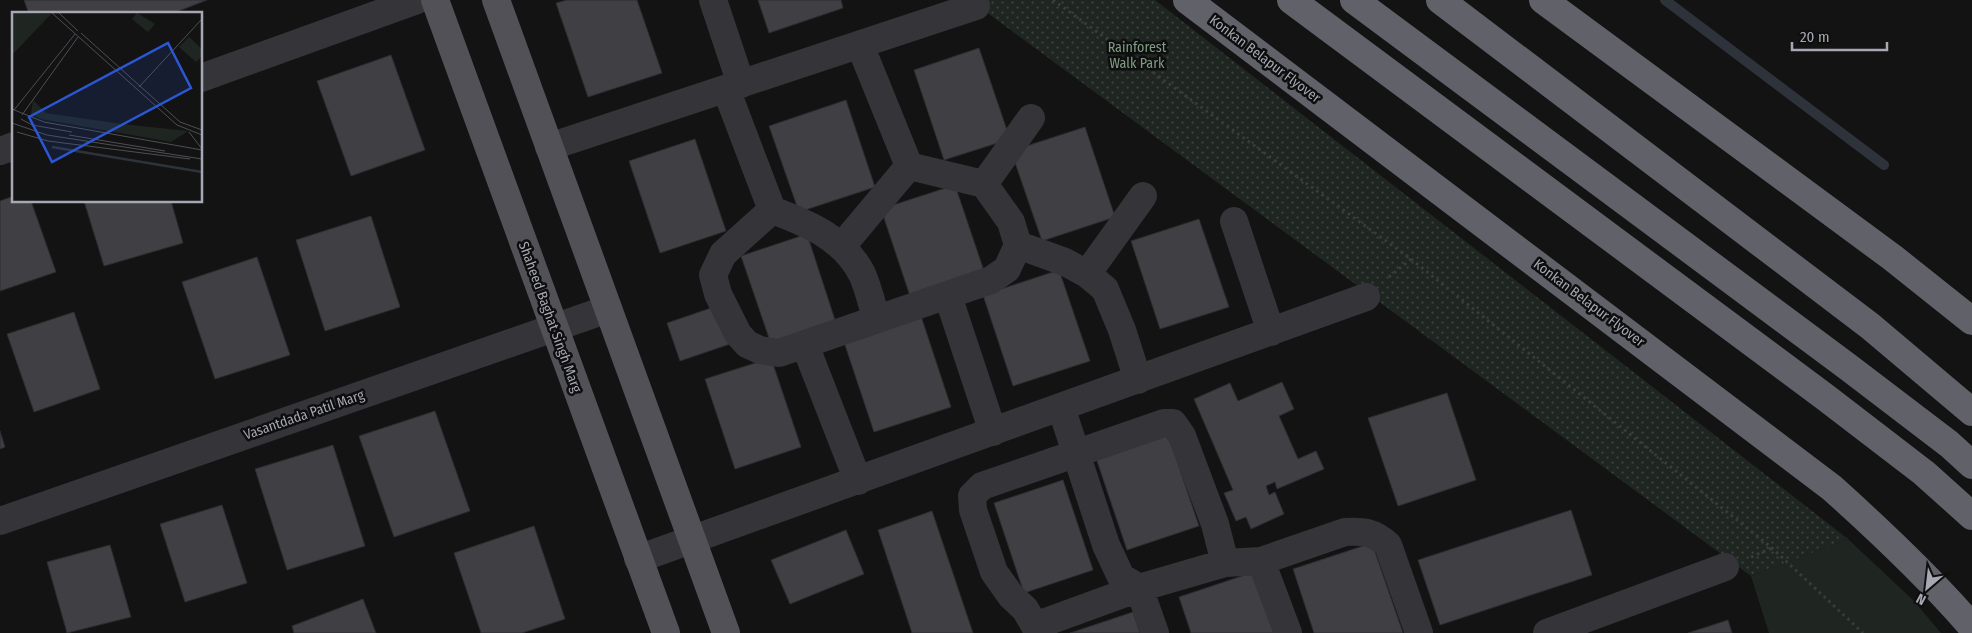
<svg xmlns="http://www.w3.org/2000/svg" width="1972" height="633" font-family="'Fira Sans Condensed',sans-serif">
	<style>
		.grass { fill: #1f2621 }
		.park { fill: url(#park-dots) }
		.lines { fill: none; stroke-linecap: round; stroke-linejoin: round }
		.stream { stroke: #2e333b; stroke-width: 10 }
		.building { fill: #404044; stroke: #2d2d30 }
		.path { stroke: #3a3b40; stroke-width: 3; stroke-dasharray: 2.5 4; stroke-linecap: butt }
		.minor { stroke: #343439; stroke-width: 28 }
		.tertiary { stroke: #343439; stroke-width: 28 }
		.primary { stroke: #515157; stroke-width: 28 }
		.motorway { stroke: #616269; stroke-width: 28 }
		.labels { text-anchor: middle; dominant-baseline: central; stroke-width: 5; stroke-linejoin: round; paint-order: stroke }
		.park-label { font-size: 14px; fill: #7f9c85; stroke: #0e0e0f }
		.street-label { font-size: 14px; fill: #a6a8b3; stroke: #0e0e0f }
		.inset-river { fill: none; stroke: #2e333b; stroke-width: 2.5 }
		.inset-road { fill: none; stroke: #4e4f54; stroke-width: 1 }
		.view { fill: #2b57d4; fill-opacity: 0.15; stroke: #2b57d4; stroke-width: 2.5 }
		.inset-edge { fill: none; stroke: #a6a8b3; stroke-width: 2.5 }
	</style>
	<defs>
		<pattern id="park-dots" width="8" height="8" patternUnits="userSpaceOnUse" patternTransform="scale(1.25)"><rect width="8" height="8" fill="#1f2621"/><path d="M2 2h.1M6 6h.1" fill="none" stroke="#3d433f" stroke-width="1.8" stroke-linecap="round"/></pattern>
	</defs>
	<rect width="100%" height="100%" fill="#131314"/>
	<path class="grass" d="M 1848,539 L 1914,601 L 1941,633 L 1769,633 L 1751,576 Z"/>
	<path class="park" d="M 970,0 L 1155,0 L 1848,539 L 1751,576 Z"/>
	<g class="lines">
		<path class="stream" d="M 1665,0 L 1884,165"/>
	</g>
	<path class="building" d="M 24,0 L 207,0 L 171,14 L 29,14 Z
		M 567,0 L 637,0 L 662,73 L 588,97 L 556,3 Z
		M 758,0 L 841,0 L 843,8 L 769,33 Z
		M 979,48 L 1010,139 L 944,160 L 914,70 Z
		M 391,55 L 425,150 L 351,176 L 317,81 Z
		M 846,100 L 875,187 L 799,212 L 769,126 Z
		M 1085,127 L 1115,217 L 1042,241 L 1011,151 Z
		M 695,139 L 726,231 L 660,253 L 629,161 Z
		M 955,185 L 985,274 L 911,299 L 881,209 Z
		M 14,196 L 14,201 L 31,201 L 56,272 L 0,291 L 0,201 Z
		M 84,201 L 171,201 L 183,243 L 104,266 Z
		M 371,216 L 400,307 L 325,331 L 296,240 Z
		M 1199,219 L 1229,307 L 1160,329 L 1131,241 Z
		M 807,234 L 836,323 L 771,344 L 741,256 Z
		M 257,257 L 290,355 L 215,379 L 182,282 Z
		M 1059,270 L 1090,361 L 1013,386 L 983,295 Z
		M 717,306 L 730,344 L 680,361 L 667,323 Z
		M 74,312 L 100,389 L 34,412 L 7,334 Z
		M 921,316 L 951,407 L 874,432 L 844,342 Z
		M 771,358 L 801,447 L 735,469 L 705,379 Z
		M 1282,382 L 1294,409 L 1279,416 L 1298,459 L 1316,451 L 1324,469 L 1277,489 L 1275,482 L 1266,486 L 1269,495 L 1275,492 L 1284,514 L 1251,529 L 1246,517 L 1236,521 L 1224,493 L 1233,490 L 1194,399 L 1230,383 L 1238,401 Z
		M 1447,393 L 1476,480 L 1398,506 L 1368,418 Z
		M 435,411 L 470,511 L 394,537 L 359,436 Z
		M 0,431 L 5,447 L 0,449 Z
		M 1168,434 L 1199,526 L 1127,550 L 1096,458 Z
		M 333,445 L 365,546 L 287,570 L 255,469 Z
		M 1063,480 L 1093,570 L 1024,593 L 994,503 Z
		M 222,505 L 247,583 L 185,602 L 160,524 Z
		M 1571,510 L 1592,575 L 1440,625 L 1418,560 Z
		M 932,511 L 973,633 L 912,633 L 878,530 Z
		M 534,526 L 565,619 L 522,633 L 481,633 L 454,553 Z
		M 846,530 L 864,574 L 790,604 L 771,560 Z
		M 1372,543 L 1403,633 L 1314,633 L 1293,569 Z
		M 110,545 L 131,617 L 67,633 L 47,562 Z
		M 1254,572 L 1275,633 L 1191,633 L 1179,597 Z
		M 363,599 L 376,633 L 294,633 L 292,626 Z
		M 1133,612 L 1140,633 L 1070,633 Z
		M 1728,620 L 1732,633 L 1688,633 Z"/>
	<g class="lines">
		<path class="path" d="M 1053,0 L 1411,259 L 1772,548 L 1863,633
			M 1389,277 L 1411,259
			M 1751,557 L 1772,548"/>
		<path class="minor" d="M 713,0 L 741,84
			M 860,45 L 909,166
			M 201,78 L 417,0
			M 726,89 L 772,210 C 807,223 844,238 862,274 C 868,287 872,304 876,318
			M 549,147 L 976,6
			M 0,151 L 14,146
			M 984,184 L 1031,118
			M 772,210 L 723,254 L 713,275 L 718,294 L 738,334 L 747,344 L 760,350 L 779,353 L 991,280 L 1007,269 L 1018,245 L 1011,222 L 984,184 L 909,166
			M 1234,221 L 1271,332
			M 1018,245 L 1065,262 L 1087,274 L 1105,289 L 1122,330 L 1138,380
			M 842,246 L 909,166
			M 1087,274 L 1143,196
			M 948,296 L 993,432
			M 805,345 L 858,481
			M 1061,407 L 1106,545 L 1121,577 L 1139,588 L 1155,633
			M 638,559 L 1366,297
			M 1261,561 L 1288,633
			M 1035,626 L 1139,588 L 1225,563 L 1261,561 L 1345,532 C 1364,531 1374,532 1388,545 L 1419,633
			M 1039,633 L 1025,609 L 1011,596 L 994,572 L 973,510 L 972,496 L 982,486 L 1164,423 L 1173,423 L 1182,436 L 1215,524 L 1225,563
			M 1547,633 L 1725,567"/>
		<path class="tertiary" d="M 0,521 L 608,309"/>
		<path class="primary" d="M 435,0 L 666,633
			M 496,0 L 726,633"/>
		<path class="motorway" d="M 1187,0 L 1832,488 C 1881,532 1929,577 1972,627
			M 1291,0 L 1825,397 L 1924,473 L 1972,516
			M 1354,0 L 1848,367 L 1949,444 L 1972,465
			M 1440,0 L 1870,326 L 1972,412
			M 1543,0 L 1893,258 L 1972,321"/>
	</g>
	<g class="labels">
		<g class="park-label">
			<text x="1137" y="47">Rainforest<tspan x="1137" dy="16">Walk Park</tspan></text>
		</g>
		<g class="street-label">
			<text transform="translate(1265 59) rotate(37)">Konkan Belapur Flyover</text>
			<text transform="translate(1589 303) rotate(37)">Konkan Belapur Flyover</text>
			<text transform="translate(550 317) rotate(70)">Shaheed Baghat Singh Marg</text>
			<text transform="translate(304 415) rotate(-19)">Vasantdada Patil Marg</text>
		</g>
	</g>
	<g transform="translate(12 12)">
		<rect width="190" height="190" fill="#131314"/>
		<path d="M 21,88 L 34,101 L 29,107 L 19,102 Z" fill="#1f2621"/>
		<path d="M 0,1 L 39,2 L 0,43 ZM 125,1 L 143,12 L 136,20 L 120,7 ZM 177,25 L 190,37 L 190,44 L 184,50 L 167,35 ZM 34,101 L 110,112 L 176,119 L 159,130 L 29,107 Z" fill="#1f2621"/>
		<path class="inset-river" d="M 40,135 L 190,160"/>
		<path class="inset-road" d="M 40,1 L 165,113 L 190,123M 47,1 L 66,19M 69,21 L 168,110 L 190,118M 127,75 L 190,7M 0,97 L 32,110 L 190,138M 2,98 L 63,22M 10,103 L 66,25M 9,107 L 20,113 L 60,120M 0,111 L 35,123 L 190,147M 5,120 L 36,129 L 178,147M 177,120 L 190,137M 57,123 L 153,139"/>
		<path class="view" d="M 156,31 L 179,76 L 40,150 L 17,105 Z"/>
		<rect width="190" height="190" class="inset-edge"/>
	</g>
	<g transform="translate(1927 588) rotate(208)" stroke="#0e0e0f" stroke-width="4" paint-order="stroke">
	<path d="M0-4L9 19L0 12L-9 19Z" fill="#a6a8b3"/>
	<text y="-8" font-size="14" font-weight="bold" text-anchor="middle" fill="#a6a8b3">N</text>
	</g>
	<path d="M1792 42v8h95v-8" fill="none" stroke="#a6a8b3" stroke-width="2.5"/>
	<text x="1800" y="42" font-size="15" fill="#a6a8b3" stroke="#0e0e0f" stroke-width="4" paint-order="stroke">20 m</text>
</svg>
